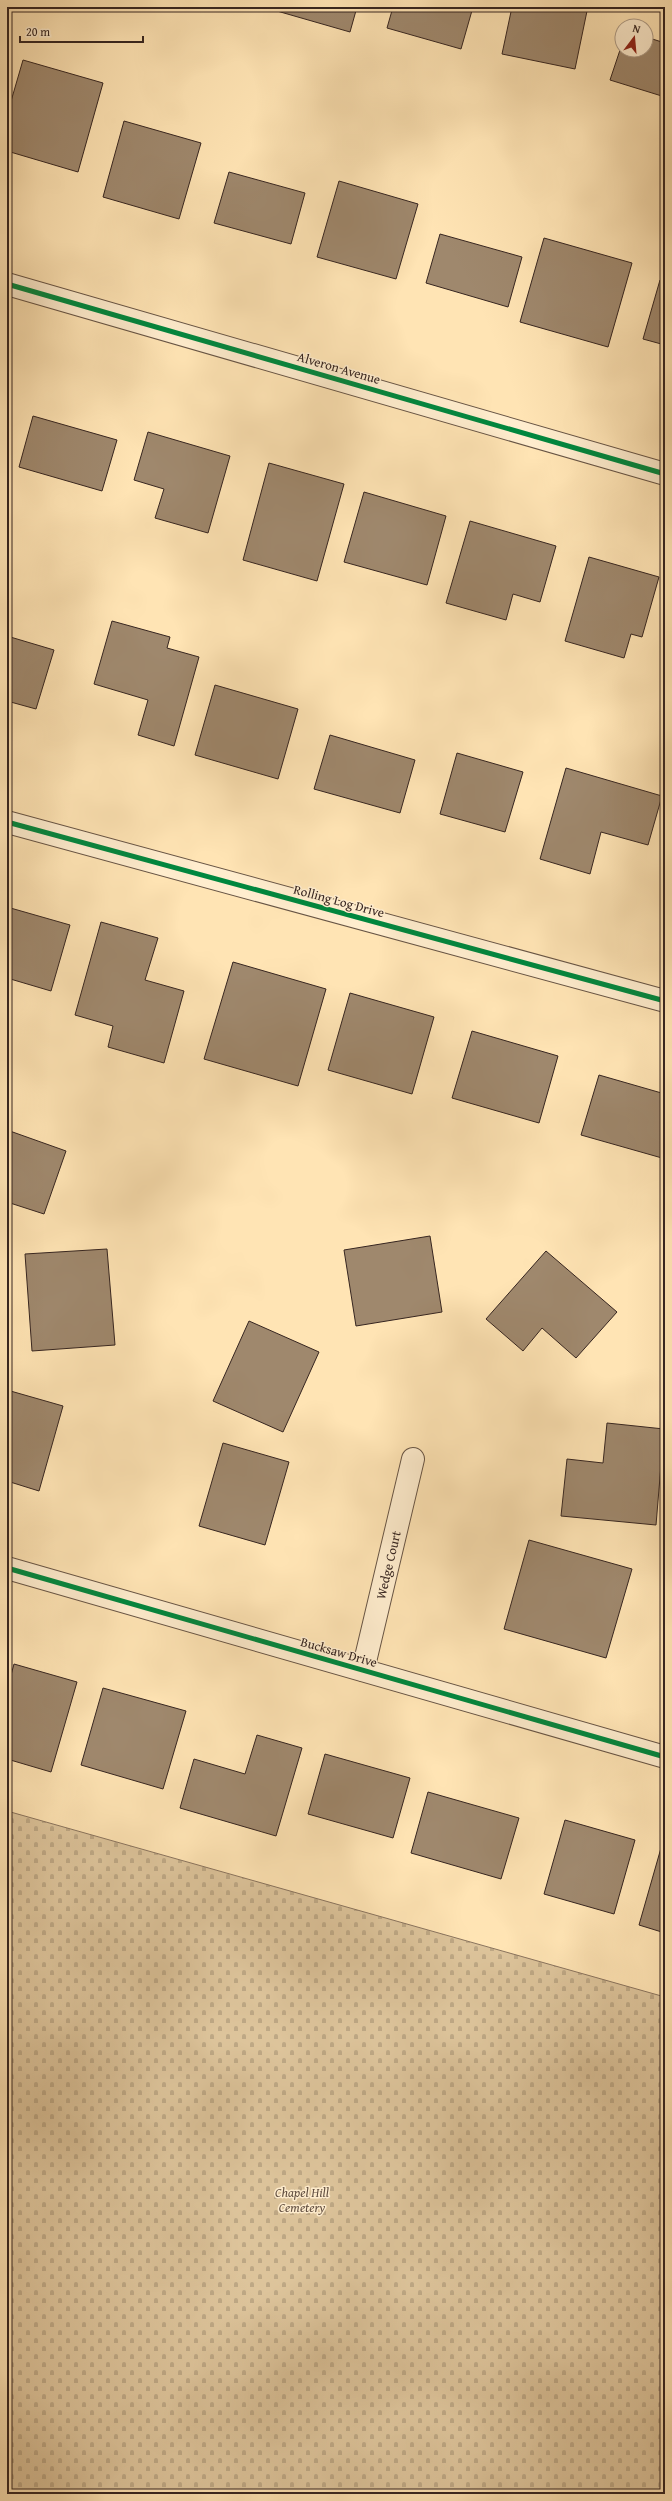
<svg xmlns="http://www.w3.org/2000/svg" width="672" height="2501" font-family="'Gentium Book Plus',serif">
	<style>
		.cemetery { fill: url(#cemetery-stones); stroke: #8a745e }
		.building { fill: #9f886d; stroke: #362520 }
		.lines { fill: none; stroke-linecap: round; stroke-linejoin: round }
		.minor-casing { stroke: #685545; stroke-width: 24 }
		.tertiary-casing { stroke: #685545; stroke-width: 24 }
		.minor { stroke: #ffedce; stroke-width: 22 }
		.tertiary { stroke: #ffedce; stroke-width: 22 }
		.cycleway-casing { stroke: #ffedce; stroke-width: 8 }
		.cycleway { stroke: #00873e; stroke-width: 5 }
		.labels { text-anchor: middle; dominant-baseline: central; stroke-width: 3; stroke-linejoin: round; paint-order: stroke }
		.street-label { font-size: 13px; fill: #362520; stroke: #ffedce }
		.park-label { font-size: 13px; font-style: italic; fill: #604d3f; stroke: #ffedce }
	</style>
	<defs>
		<pattern id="cemetery-stones" width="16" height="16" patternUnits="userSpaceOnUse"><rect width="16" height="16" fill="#ddc49b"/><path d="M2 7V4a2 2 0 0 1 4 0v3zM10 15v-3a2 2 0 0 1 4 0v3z" fill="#bea885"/></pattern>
	</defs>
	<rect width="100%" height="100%" fill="#ffe4b4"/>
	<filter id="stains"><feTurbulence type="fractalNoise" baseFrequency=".005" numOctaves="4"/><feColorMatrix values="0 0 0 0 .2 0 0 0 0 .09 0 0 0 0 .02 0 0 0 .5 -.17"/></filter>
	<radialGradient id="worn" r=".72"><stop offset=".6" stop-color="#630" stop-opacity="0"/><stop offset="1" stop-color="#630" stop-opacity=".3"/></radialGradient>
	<path class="cemetery" d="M 7,1811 L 665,1997 L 665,2494 L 7,2494 Z"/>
	<path class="building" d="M 278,7 L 357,7 L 350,32 L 277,11 Z
		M 393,7 L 473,7 L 461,49 L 387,28 Z
		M 512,7 L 566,7 L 587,11 L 575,69 L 502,54 Z
		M 646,37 L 665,43 L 665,97 L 610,80 L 622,44 L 622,50 L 646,50 Z
		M 23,60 L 103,83 L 78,172 L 7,151 L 7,115 Z
		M 124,121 L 201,143 L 179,219 L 103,197 Z
		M 229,172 L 305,193 L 291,244 L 214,223 Z
		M 339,181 L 418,204 L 396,279 L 317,257 Z
		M 440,234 L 522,257 L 508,307 L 426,283 Z
		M 544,238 L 632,263 L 608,347 L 520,322 Z
		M 660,280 L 665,281 L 665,345 L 643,339 Z
		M 7,398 L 11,400 L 7,414 Z
		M 33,416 L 117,440 L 102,491 L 19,467 Z
		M 148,432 L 230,456 L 208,533 L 155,518 L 164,489 L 134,480 Z
		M 269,463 L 344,484 L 317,581 L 243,560 Z
		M 364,492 L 446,516 L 427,585 L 344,562 Z
		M 470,521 L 556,546 L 540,602 L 513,594 L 506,620 L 446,603 Z
		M 589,557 L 659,577 L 642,637 L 631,634 L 624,658 L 565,641 Z
		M 112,621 L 170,637 L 167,648 L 199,657 L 174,746 L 138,735 L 148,700 L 94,684 Z
		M 7,636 L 54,650 L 36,709 L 7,701 Z
		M 215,685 L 298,709 L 278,779 L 195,755 Z
		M 330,735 L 415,760 L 400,813 L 314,789 Z
		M 457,753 L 523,772 L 505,832 L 440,814 Z
		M 566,768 L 662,796 L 648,845 L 601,832 L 590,874 L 540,859 Z
		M 7,907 L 70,925 L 51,991 L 7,978 Z
		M 101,922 L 158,938 L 145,980 L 184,991 L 164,1063 L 108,1047 L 113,1026 L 75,1015 Z
		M 233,962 L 326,989 L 298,1086 L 204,1059 Z
		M 350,993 L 434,1017 L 412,1094 L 328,1070 Z
		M 472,1031 L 558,1056 L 539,1123 L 452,1098 Z
		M 599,1075 L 665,1094 L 665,1147 L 662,1158 L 581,1135 Z
		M 7,1130 L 66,1151 L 44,1214 L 7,1202 Z
		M 430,1236 L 442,1312 L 356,1326 L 344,1250 Z
		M 107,1249 L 115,1345 L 32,1351 L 25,1254 Z
		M 546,1251 L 617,1312 L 576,1358 L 542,1328 L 523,1351 L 486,1319 Z
		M 249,1321 L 319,1352 L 283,1432 L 213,1401 Z
		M 7,1390 L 63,1406 L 39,1491 L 7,1481 Z
		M 607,1423 L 664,1429 L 656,1525 L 561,1516 L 567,1459 L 603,1463 Z
		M 223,1443 L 289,1462 L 265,1545 L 199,1526 Z
		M 529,1540 L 632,1569 L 606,1658 L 504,1629 Z
		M 14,1664 L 77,1682 L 51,1772 L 7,1759 L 7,1690 Z
		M 103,1688 L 186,1711 L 163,1789 L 81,1765 Z
		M 257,1735 L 302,1748 L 276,1836 L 180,1808 L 194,1759 L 245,1774 Z
		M 325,1754 L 410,1778 L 393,1838 L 308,1814 Z
		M 428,1792 L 519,1818 L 501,1879 L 411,1853 Z
		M 565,1820 L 635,1840 L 614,1914 L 544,1894 Z
		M 661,1848 L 665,1849 L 665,1933 L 639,1925 Z"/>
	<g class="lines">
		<g class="minor-casing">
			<g id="minor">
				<path d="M 7,822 L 665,1001"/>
				<path d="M 7,1568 L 665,1757"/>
				<path id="s1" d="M 363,1670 L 413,1459"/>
			</g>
		</g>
		<g class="tertiary-casing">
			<path id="tertiary" d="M 7,284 L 665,474"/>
		</g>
		<use href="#minor" class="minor"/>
		<use href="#tertiary" class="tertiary"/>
		<g class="cycleway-casing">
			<path id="cycleway" d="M 7,284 L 665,474
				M 7,822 L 665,1001
				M 7,1568 L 665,1757"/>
		</g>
		<use href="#cycleway" class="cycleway"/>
	</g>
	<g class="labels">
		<g class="street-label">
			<text transform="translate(339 368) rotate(16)">Alveron Avenue</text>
			<text transform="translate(339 901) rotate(15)">Rolling Log Drive</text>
			<text stroke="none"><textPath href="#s1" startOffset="108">Wedge Court</textPath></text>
			<text transform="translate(339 1652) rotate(16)">Bucksaw Drive</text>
		</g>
		<g class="park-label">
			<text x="302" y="2192">Chapel Hill<tspan x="302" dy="15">Cemetery</tspan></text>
		</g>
	</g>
	<rect width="672" height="2501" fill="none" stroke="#ffe4b4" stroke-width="24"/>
	<rect x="8" y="8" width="656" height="2485" fill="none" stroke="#362520" stroke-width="2"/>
	<rect x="12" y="12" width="648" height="2477" fill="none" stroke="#362520"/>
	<g transform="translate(634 38) rotate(16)"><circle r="19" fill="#ffedce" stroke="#af9d88"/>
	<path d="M0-3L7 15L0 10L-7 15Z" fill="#8f2418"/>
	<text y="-6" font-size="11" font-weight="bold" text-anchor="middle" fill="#362520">N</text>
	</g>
	<path d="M20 36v6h123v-6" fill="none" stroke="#362520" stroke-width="2"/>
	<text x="26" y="36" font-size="12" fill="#362520" stroke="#ffedce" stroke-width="3" paint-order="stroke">20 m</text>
	<rect width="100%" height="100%" filter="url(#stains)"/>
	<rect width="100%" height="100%" fill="url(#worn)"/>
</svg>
